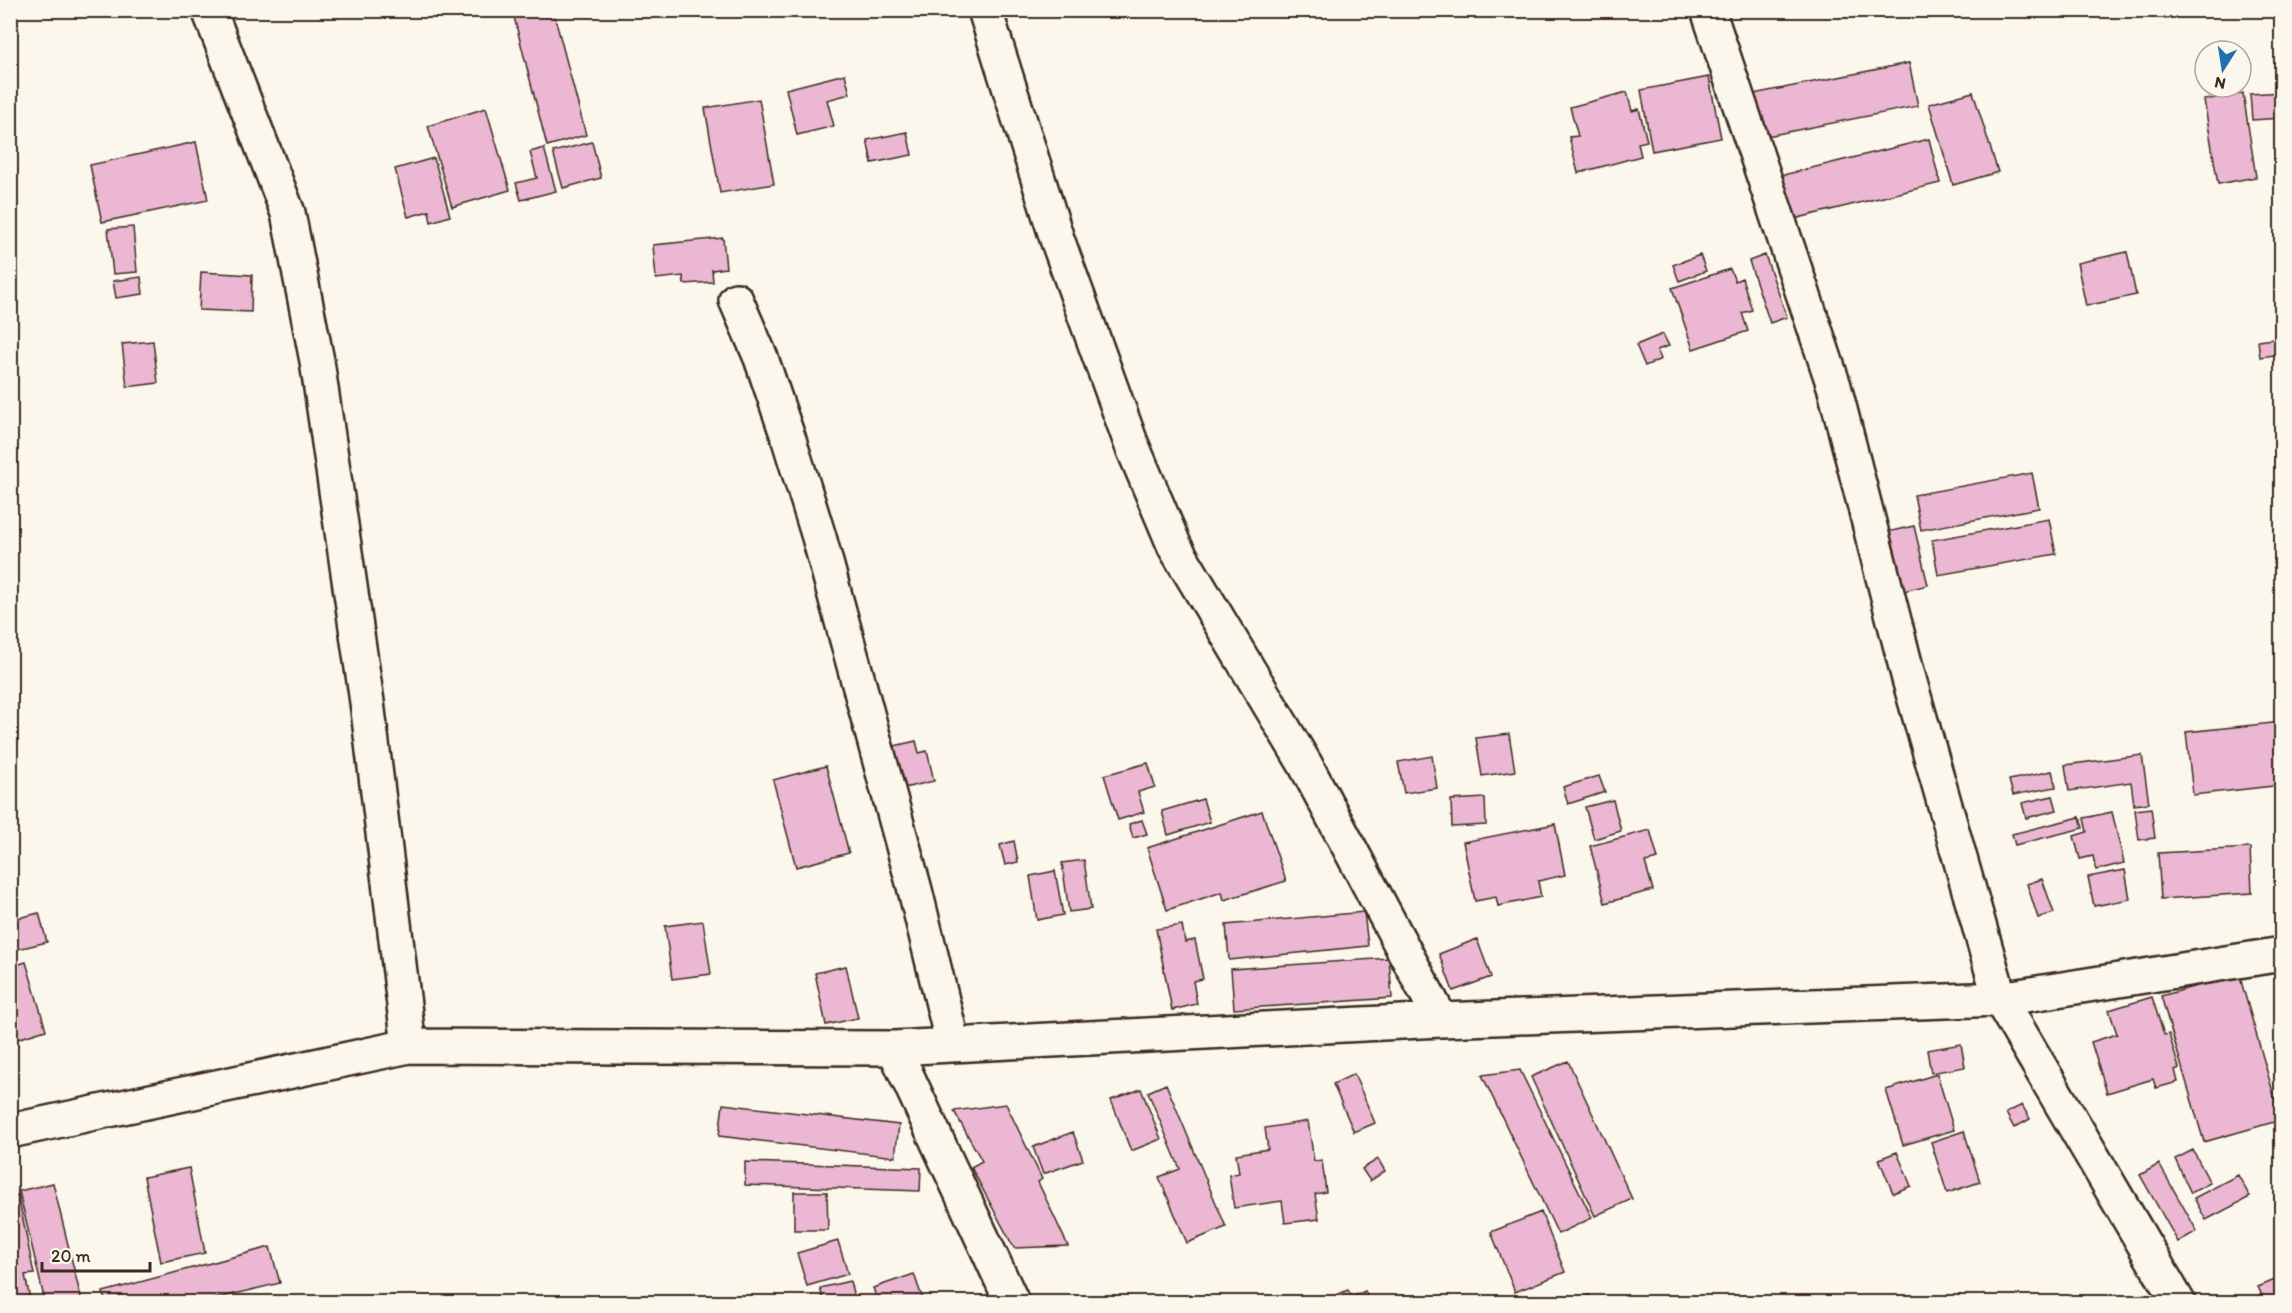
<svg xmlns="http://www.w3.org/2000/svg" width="2292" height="1313" font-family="Itim,sans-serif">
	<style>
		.building { fill: #ebb7d3; stroke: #3b2a1e; stroke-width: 1.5 }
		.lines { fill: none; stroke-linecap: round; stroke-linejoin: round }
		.minor-casing { stroke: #3b2a1e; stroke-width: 38 }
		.minor { stroke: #fbf7ec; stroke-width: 33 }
	</style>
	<rect width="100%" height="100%" fill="#fbf7ec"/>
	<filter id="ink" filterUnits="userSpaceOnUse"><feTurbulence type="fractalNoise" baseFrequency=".0167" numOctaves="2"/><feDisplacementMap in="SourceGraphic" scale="12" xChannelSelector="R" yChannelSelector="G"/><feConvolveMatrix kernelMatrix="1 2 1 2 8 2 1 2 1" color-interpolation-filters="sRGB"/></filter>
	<g filter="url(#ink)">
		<path class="building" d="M 538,10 L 553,10 L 586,135 L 547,146 L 514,17 Z
			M 1909,63 L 1918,106 L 1762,137 L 1753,94 Z
			M 845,74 L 850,94 L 827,100 L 834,126 L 797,135 L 786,89 Z
			M 1709,77 L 1721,138 L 1652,151 L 1641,90 Z
			M 1627,92 L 1632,111 L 1639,109 L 1647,141 L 1638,143 L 1641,156 L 1578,173 L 1569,137 L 1578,136 L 1570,107 Z
			M 1973,92 L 1998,172 L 1953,185 L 1929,104 Z
			M 2282,92 L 2282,118 L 2252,120 L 2250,94 Z
			M 2243,93 L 2256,177 L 2218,184 L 2204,100 Z
			M 759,99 L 774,184 L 720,193 L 705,108 Z
			M 486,108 L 510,190 L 452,207 L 428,126 Z
			M 907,132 L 912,155 L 872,163 L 867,140 Z
			M 1929,139 L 1940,183 L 1790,220 L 1779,176 Z
			M 196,142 L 208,200 L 102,222 L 90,165 Z
			M 592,142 L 601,178 L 563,188 L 553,152 Z
			M 544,148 L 556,191 L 521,200 L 516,183 L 537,178 L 530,152 Z
			M 434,158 L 450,216 L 431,222 L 429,211 L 408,217 L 395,169 Z
			M 133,227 L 137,272 L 113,274 L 108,229 Z
			M 723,238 L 726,268 L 712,270 L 713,282 L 684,284 L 683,276 L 656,279 L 653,245 Z
			M 2127,252 L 2136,295 L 2086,306 L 2077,263 Z
			M 1700,255 L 1706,271 L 1679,281 L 1673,265 Z
			M 1765,255 L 1787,317 L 1770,323 L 1749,261 Z
			M 1730,269 L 1735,281 L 1742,278 L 1752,310 L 1742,313 L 1748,331 L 1693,349 L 1672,288 Z
			M 201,272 L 252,275 L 251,312 L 199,310 Z
			M 141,277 L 143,294 L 116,298 L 113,281 Z
			M 1663,334 L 1669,346 L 1657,350 L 1661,359 L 1645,366 L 1636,345 Z
			M 2281,338 L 2282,354 L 2260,357 L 2258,341 Z
			M 153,341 L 158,383 L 127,387 L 122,344 Z
			M 2032,473 L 2039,508 L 1921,530 L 1914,495 Z
			M 2049,519 L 2056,554 L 1938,575 L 1932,540 Z
			M 1914,526 L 1928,585 L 1900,592 L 1887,532 Z
			M 2282,722 L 2282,785 L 2193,795 L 2186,732 Z
			M 1509,734 L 1515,771 L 1482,776 L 1476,738 Z
			M 916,741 L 919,753 L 927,751 L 934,781 L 904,788 L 894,746 Z
			M 2142,755 L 2149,803 L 2134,805 L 2131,782 L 2069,791 L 2065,765 Z
			M 1432,756 L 1437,788 L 1404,793 L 1398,762 Z
			M 1148,763 L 1155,787 L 1138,792 L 1144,812 L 1118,820 L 1104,775 Z
			M 826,766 L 849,853 L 796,867 L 773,780 Z
			M 2052,771 L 2056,787 L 2013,795 L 2009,780 Z
			M 1599,776 L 1605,792 L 1568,804 L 1563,787 Z
			M 2053,796 L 2057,810 L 2026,818 L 2022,803 Z
			M 1485,798 L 1486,825 L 1452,827 L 1451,800 Z
			M 1203,799 L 1210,822 L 1168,835 L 1162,811 Z
			M 1613,800 L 1621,831 L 1594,839 L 1585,807 Z
			M 2151,808 L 2155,838 L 2139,840 L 2135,810 Z
			M 1262,811 L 1286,881 L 1224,900 L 1222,892 L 1167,910 L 1147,848 Z
			M 2112,812 L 2124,863 L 2096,870 L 2093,856 L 2080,859 L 2074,836 L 2087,832 L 2084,818 Z
			M 2080,817 L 2083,828 L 2015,845 L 2012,834 Z
			M 1142,820 L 1147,834 L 1133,838 L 1129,824 Z
			M 1555,824 L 1565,875 L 1538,881 L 1541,897 L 1498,906 L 1496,897 L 1475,901 L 1463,842 Z
			M 1650,830 L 1658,859 L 1645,862 L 1653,890 L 1605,903 L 1590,846 Z
			M 1014,841 L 1018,862 L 1005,865 L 1000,845 Z
			M 2250,848 L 2252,893 L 2161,899 L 2158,853 Z
			M 1084,860 L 1091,909 L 1069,912 L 1062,863 Z
			M 2125,870 L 2130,899 L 2094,906 L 2088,877 Z
			M 1055,871 L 1063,915 L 1037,920 L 1030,876 Z
			M 2042,879 L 2054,913 L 2038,918 L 2027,884 Z
			M 1364,912 L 1368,946 L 1229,960 L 1226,925 Z
			M 39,913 L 47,942 L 10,951 L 10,920 Z
			M 703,921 L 711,974 L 672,979 L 665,926 Z
			M 1182,925 L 1185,942 L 1195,940 L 1203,979 L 1193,981 L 1197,1004 L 1172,1010 L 1156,929 Z
			M 1477,939 L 1491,977 L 1453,991 L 1439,954 Z
			M 1389,958 L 1392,998 L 1234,1009 L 1231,969 Z
			M 26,962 L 46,1030 L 17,1039 L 10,1023 L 10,967 Z
			M 846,966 L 858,1018 L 826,1025 L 815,973 Z
			M 2239,974 L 2281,1120 L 2204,1142 L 2161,996 Z
			M 2152,997 L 2164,1035 L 2169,1034 L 2179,1068 L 2175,1070 L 2178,1082 L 2156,1088 L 2153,1079 L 2107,1093 L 2091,1042 L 2117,1034 L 2109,1010 Z
			M 1961,1044 L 1965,1067 L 1931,1073 L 1927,1050 Z
			M 1568,1061 L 1632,1199 L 1595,1216 L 1531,1077 Z
			M 1520,1070 L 1592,1218 L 1558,1234 L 1482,1075 Z
			M 1354,1074 L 1375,1123 L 1354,1132 L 1333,1084 Z
			M 1937,1074 L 1954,1130 L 1903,1145 L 1886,1090 Z
			M 1166,1084 L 1226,1227 L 1187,1243 L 1159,1177 L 1180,1169 L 1148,1092 Z
			M 1141,1089 L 1161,1139 L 1131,1151 L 1111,1100 Z
			M 723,1104 L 899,1125 L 895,1157 L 719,1136 Z
			M 1006,1104 L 1042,1179 L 1038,1182 L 1068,1246 L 1014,1248 L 971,1167 L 982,1161 L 954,1111 Z
			M 2022,1105 L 2030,1119 L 2014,1128 L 2006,1113 Z
			M 1308,1121 L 1314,1161 L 1322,1160 L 1326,1192 L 1315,1194 L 1319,1219 L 1285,1223 L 1282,1201 L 1234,1208 L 1229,1175 L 1239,1173 L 1236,1154 L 1268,1149 L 1265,1128 Z
			M 1964,1131 L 1980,1182 L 1947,1193 L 1931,1142 Z
			M 1073,1132 L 1083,1160 L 1043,1174 L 1033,1147 Z
			M 2193,1150 L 2210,1183 L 2191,1193 L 2175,1159 Z
			M 1897,1152 L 1911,1186 L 1893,1193 L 1879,1159 Z
			M 1378,1159 L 1385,1171 L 1370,1181 L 1362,1169 Z
			M 745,1162 L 921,1168 L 920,1191 L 745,1185 Z
			M 2159,1164 L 2197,1231 L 2178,1242 L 2140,1175 Z
			M 189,1168 L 205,1253 L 161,1262 L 144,1177 Z
			M 2238,1175 L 2250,1197 L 2206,1220 L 2194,1198 Z
			M 53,1183 L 82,1302 L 45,1302 L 19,1191 Z
			M 794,1192 L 827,1192 L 828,1230 L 794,1230 Z
			M 18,1195 L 34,1274 L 25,1275 L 30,1299 L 10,1302 L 10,1196 Z
			M 1541,1212 L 1565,1272 L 1515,1292 L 1491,1232 Z
			M 838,1241 L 848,1274 L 807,1286 L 797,1253 Z
			M 270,1247 L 280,1283 L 202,1302 L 105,1302 L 103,1292 Z
			M 914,1274 L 923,1300 L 878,1302 L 873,1288 Z
			M 2282,1277 L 2282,1302 L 2265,1302 L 2258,1287 Z
			M 850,1281 L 854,1297 L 824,1302 L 820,1288 Z
			M 1348,1290 L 1352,1297 L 1365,1291 L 1370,1302 L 1329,1302 L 1327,1299 Z
			M 1589,1295 L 1592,1302 L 1570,1302 Z"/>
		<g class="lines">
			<g class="minor-casing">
				<path id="minor" d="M 209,10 L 288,213 L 317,361 L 367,702 L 409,1046
					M 985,10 L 1057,239 L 1131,443 L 1175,547 L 1305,764 L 1441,1020
					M 1708,10 L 1834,386 L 1909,679 L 2000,999 L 2178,1302
					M 736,300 L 761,358 L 789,440 L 819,537 L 915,890 L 953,1045
					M 894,1048 L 1012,1302
					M 10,1131 L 409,1046 L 894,1048 L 1441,1020 L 2000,999 L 2282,954"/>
			</g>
			<use href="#minor" class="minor"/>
		</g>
	</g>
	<rect width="2292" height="1313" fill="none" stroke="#fbf7ec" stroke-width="36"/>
	<rect x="18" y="18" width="2256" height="1277" fill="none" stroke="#3b2a1e" stroke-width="2" filter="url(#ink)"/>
	<g transform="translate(2223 69) rotate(192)"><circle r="28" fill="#fbf7ec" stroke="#aea59a" stroke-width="1.5"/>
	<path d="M0-4.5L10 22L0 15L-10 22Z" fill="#1f6fb2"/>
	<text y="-9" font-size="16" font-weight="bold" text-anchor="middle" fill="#3b2a1e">N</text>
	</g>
	<path d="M42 1262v9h108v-9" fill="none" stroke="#3b2a1e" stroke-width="3"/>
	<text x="51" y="1262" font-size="18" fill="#3b2a1e" stroke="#fbf7ec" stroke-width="4.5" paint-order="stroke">20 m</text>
</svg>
